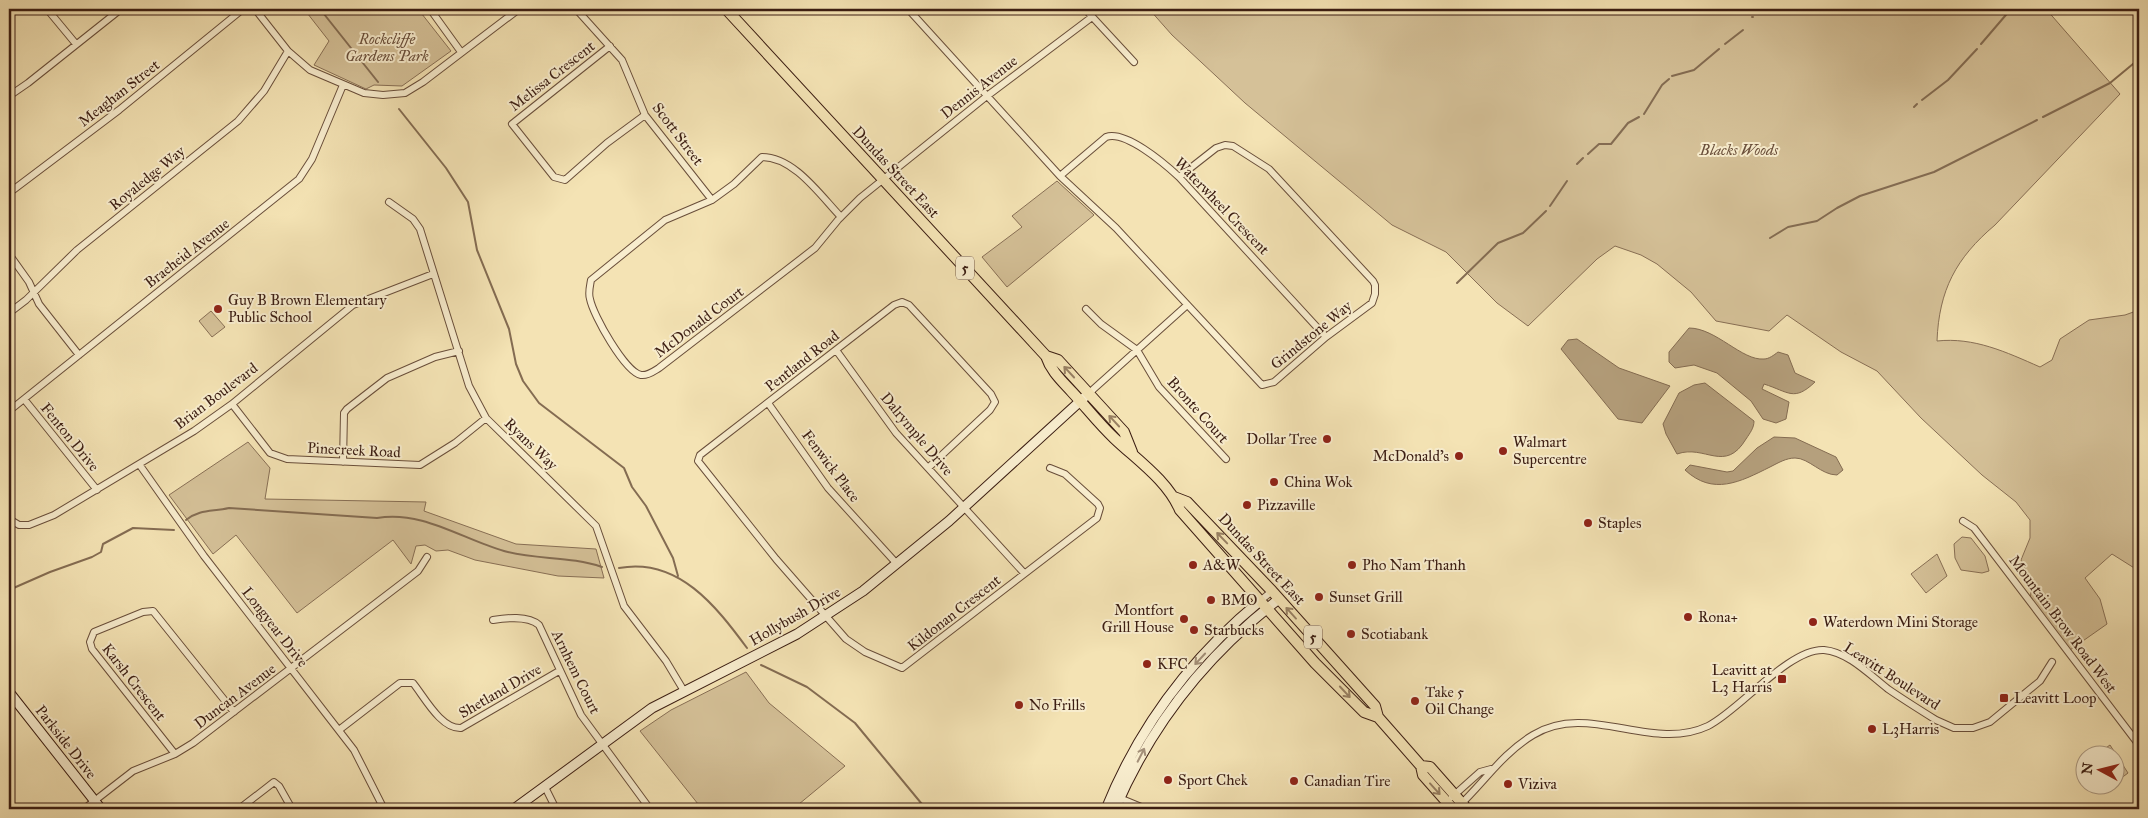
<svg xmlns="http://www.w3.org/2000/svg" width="2148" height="818" font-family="'IM FELL Great Primer',serif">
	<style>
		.green { fill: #d5c198; stroke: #886f55 }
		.water { fill: #b5a07d; stroke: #846c52 }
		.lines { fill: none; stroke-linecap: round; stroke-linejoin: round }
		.stream { stroke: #846c52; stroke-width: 2 }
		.street-casing { stroke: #694e3a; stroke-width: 8 }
		.secondary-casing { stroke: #3b1d12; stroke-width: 11 }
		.primary-casing { stroke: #3b1d12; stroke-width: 12 }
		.street { stroke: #f8edce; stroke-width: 6 }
		.secondary { stroke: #f8edce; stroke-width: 9 }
		.primary { stroke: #f4e3b4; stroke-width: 10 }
		.oneway { stroke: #988063 }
		.oneway2 { stroke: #a38f79 }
		.poi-dot { fill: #8f2418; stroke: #f8edce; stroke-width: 2 }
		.labels { text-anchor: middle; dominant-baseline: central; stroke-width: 4; stroke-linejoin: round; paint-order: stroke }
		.shield { fill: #f8edce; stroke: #745b4a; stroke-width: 1 }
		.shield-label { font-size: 14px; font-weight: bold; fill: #3b1d12 }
		.park-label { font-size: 15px; font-style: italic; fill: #694e3a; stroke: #f8edce }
		.street-label { font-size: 15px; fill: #3b1d12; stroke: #f8edce }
		.poi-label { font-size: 15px; fill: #3b1d12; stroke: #f8edce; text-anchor: start }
	</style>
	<rect width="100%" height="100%" fill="#f4e3b4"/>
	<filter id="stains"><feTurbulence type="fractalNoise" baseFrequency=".004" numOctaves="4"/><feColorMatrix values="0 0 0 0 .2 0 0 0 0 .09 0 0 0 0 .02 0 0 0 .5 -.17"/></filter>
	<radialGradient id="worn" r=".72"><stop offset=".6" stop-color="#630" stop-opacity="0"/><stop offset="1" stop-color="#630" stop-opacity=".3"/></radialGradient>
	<path class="green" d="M 304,9 L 418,9 L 451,51 L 402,86 L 374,85 L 366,89 L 314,65 L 329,41 Z
		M 1149,9 L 2046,9 L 2120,94 L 1995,225 C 1956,258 1939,290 1937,341 C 1974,337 2006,352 2040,367 L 2052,360 L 2060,339 L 2089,320 L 2125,315 L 2139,310 L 2139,571 L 2112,554 L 2085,578 L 2100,599 L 2107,624 L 2070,650 L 2030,601 L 2032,582 L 2021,560 L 2030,538 L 2030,520 L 2016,502 L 1982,475 L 1921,418 L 1877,371 L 1841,352 L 1787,315 L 1769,331 L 1716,321 L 1691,292 L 1657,264 L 1641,255 L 1615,246 L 1597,259 L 1528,326 L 1497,303 L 1446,252 L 1392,225 L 1245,103 L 1172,35 Z
		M 1057,181 L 1094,215 L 1007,287 L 982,257 L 1022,227 L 1012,216 Z
		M 211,311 L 225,327 L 212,337 L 199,321 Z
		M 248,442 L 270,468 L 265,499 L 426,502 L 424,511 L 516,544 L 596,549 L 604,578 L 558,576 L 475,560 L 448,550 L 436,551 L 425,545 L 416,546 L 411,564 L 393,540 L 297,613 L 236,535 L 213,554 L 169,495 Z
		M 1962,537 L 1971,538 L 1985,556 L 1989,571 L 1982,573 L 1961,570 L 1955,558 L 1954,544 Z
		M 1937,554 L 1947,576 L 1926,593 L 1911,574 Z
		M 746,672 L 769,703 L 845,766 L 793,809 L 702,809 L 640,731 L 671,710 Z
		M 2110,745 L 2128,773 L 2116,782 L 2116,756 L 2097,754 Z"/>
	<path class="water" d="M 1689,328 C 1716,328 1742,361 1764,359 C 1769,359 1774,355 1778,352 L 1788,355 L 1795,373 L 1815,382 C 1794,402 1789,392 1764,384 L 1762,389 L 1789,402 L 1786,419 L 1776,423 L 1763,419 L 1751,401 L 1717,373 L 1694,365 L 1675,368 L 1669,362 L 1669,352 Z
		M 1577,339 L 1619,368 L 1670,386 L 1642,423 L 1618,419 L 1561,349 L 1568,340 Z
		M 1705,383 L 1754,421 C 1754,428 1750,433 1746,439 C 1725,474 1705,444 1677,454 L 1666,434 L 1663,424 L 1679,393 L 1694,385 Z
		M 1774,437 L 1795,438 L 1836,457 L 1843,470 L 1837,475 C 1821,475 1809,458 1795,458 C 1786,458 1778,463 1770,467 C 1740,482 1713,496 1685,470 L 1690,465 L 1727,472 L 1733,471 L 1757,448 Z"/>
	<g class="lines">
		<path class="stream" d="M 320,9 L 378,82
			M 1757,11 L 1759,9
			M 1752,17 L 1753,17
			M 1725,44 L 1743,30
			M 1981,44 L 2011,9
			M 1672,76 L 1694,70 L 1719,49
			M 1922,100 L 1948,80 L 1977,49
			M 1914,107 L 1917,104
			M 399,109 L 446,168 L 468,202 L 477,250 L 509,329 L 516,364 L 523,381 L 539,403 L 624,468 L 632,487 L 646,506 L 673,558 L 678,576
			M 1644,114 L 1662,85 L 1669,79
			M 2043,117 L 2110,83 L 2139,59
			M 1588,154 L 1599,144 L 1611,144 L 1628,123 L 1639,117
			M 1577,164 L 1583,158
			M 1550,206 L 1567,181
			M 1770,238 L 1788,227 L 1817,221 L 1837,208 L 1860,196 L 1934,172 L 2037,120
			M 1457,283 L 1498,243 L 1523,233 L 1546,211
			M 186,520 C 200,509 212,512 229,508 L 377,518 C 422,510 462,539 504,551 C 536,560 570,556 602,567
			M 619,568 C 678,557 716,606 747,648
			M 9,590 L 50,572 L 92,557 L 101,552 L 103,544 L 133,528 L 174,530
			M 761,665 L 807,687 L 855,723 L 926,809"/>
		<g class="street-casing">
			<path id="street" d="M 47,9 L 76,44
				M 255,9 L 288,51 L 310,70 L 364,93 L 383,95 L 405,93 L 423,82 L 519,9
				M 430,9 L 461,52
				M 576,9 L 622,60 L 645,115 L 712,200
				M 908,9 L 1060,176 L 1116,228 L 1262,385 L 1274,382 L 1326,337 L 1372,303 L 1375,294 L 1375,285 L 1373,281 L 1269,169 L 1233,146 L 1225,145 L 1216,148 L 1179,177
				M 1085,9 L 1134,62
				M 610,46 L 512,124 L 554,177 L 565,180 L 607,143 L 645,115
				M 9,92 L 12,94 L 28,83 L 121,9
				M 1060,176 L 1106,137 C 1125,130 1164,163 1179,177 L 1326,337
				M 9,193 L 119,110 L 243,9
				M 389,202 L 413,219 L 420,229 L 469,386 L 486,418 L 596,526 L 624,606 L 666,661 L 684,691
				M 841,217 C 820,195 794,157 762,157 L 734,184 L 712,200 L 665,220 L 591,280 C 590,286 588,293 590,299 C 593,315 625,372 641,375 C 648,376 654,371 659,368 L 815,248 L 838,220 L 860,198 L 987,96 L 1092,17
				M 9,254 L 29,282 L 39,304 L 79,355
				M 1086,309 L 1101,324 L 1137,350 L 1159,387 L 1226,459
				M 9,313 L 26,300 L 77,250 L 238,121 L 264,91 L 288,51
				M 836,350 L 896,433 L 1024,573
				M 1088,394 L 1186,306
				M 24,399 L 97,490
				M 768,403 L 828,488 L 897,564
				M 232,404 L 270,453 L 287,459 L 420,465 L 455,443 L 486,418
				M 9,411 L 299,179 L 312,159 L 343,85
				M 343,462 L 344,413 L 347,409 L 387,378 L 435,357 L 459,351
				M 139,464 L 204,556 L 354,750 L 384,809
				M 928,468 L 990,410 L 995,402 L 991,394 L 909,305 L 902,302 L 894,305 L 700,455 L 698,461 L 776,559 L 846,639 L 865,652 L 902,668 L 1097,518 L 1100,508 L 1098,504 L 1065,474 L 1050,468
				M 9,519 L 19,525 L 29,525 L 54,515 L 194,431 L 232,404 L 353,305 L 433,274
				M 1963,521 L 1974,528 L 2139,745
				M 1260,601 L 1272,591
				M 493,620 C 506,618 528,615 539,625 L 581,715 L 650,809
				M 339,730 L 400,683 L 413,683 C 425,698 441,729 461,728 L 559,671
				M 175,754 L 92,649 L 90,642 L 94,632 L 143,612 L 153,611 L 234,712
				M 545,787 L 556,809
				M 1117,797 L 1146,809
				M 1452,797 L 1480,772 L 1491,769
				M 1460,805 C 1485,781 1503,753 1533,735 C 1589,701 1651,753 1708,726 C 1739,711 1789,648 1824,650 C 1848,652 1870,675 1888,689 C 1904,700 1920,710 1936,720 L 1954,728 L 1973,728 L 1990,722 L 2040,681 L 2052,662
				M 84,809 L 133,771 L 175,754 L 193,743 L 418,571 L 427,557
				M 239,809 L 274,782 L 279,786 L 292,809"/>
		</g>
		<g class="secondary-casing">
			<path id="secondary" d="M 9,692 L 101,809
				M 514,809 L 652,708 L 797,634 L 863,591 L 949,521 L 1088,394
				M 1106,809 C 1139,727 1192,657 1260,601
				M 1115,809 C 1151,725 1206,655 1279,599"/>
		</g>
		<g class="primary-casing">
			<path id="primary" d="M 726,9 L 1046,356 C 1051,371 1061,380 1072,392 C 1086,407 1099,424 1114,438 C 1137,460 1167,480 1180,510 L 1315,663 L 1364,712 L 1378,717 L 1400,742 L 1421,766 L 1423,775 L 1453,809
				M 1046,356 L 1058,360 L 1124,432 L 1132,452
				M 1174,497 L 1187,502 L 1272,591 L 1375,706 L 1378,717
				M 1421,766 L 1430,767 L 1467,809"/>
		</g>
		<use href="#street" class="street"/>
		<use href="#secondary" class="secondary"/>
		<use href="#primary" class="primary"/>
	</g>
	<defs><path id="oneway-shaft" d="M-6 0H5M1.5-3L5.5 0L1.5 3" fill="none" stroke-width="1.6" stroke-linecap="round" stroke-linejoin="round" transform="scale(1.25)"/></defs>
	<g class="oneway">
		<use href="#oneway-shaft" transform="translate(1069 372) rotate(-133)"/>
		<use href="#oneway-shaft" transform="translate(1114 421) rotate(-133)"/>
		<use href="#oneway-shaft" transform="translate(1222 538) rotate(-134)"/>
		<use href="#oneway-shaft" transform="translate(1291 613) rotate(-132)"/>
		<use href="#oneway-shaft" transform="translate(1345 692) rotate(47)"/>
		<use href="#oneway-shaft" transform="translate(1435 789) rotate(48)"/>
	</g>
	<g class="oneway2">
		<use href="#oneway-shaft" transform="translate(1200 659) rotate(133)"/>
		<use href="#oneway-shaft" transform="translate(1141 755) rotate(-63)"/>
	</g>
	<g class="poi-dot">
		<circle cx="218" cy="309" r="5"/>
		<circle cx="1327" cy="439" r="5"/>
		<circle cx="1503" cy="451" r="5"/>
		<circle cx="1459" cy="456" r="5"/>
		<circle cx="1274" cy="482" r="5"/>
		<circle cx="1247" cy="505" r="5"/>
		<circle cx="1588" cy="523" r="5"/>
		<circle cx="1193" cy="565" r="5"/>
		<circle cx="1352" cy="565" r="5"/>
		<circle cx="1319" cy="597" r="5"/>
		<circle cx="1211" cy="600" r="5"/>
		<circle cx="1688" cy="617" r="5"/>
		<circle cx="1184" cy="619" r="5"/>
		<circle cx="1813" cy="622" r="5"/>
		<circle cx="1194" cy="630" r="5"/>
		<circle cx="1351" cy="634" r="5"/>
		<circle cx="1147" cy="664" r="5"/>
		<rect x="1777" y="674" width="10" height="10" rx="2.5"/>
		<rect x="1999" y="693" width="10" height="10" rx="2.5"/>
		<circle cx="1415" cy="701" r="5"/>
		<circle cx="1019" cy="705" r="5"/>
		<circle cx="1872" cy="729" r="5"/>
		<circle cx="1168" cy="780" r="5"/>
		<circle cx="1294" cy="781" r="5"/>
		<circle cx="1508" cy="784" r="5"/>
	</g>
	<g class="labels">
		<g class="shield">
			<rect x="956" y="256.5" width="18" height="23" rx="4"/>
			<rect x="1304" y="625.5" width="18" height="23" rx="4"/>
		</g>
		<g class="shield-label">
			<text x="965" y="268">5</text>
			<text x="1313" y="637">5</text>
		</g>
		<g class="park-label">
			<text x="387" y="39">Rockcliffe<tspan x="387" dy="17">Gardens Park</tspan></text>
			<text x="1739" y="150">Blacks Woods</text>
		</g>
		<g class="street-label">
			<text transform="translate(552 76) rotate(-38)">Melissa Crescent</text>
			<text transform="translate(979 87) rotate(-38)">Dennis Avenue</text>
			<text transform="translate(119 93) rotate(-38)">Meaghan Street</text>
			<text transform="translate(678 134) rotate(53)">Scott Street</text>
			<text transform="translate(896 172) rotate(47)">Dundas Street East</text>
			<text transform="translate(147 178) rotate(-39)">Royaledge Way</text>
			<text transform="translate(1222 206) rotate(46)">Waterwheel Crescent</text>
			<text transform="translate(187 253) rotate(-38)">Braeheid Avenue</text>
			<text transform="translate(699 322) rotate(-37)">McDonald Court</text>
			<text transform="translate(1311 335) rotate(-39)">Grindstone Way</text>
			<text transform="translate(802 361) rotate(-38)">Pentland Road</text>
			<text transform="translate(216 396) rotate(-37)">Brian Boulevard</text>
			<text transform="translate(1198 410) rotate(48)">Bronte Court</text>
			<text transform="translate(917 434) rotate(50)">Dalrymple Drive</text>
			<text transform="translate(70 437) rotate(51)">Fenton Drive</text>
			<text transform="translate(531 444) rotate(44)">Ryans Way</text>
			<text transform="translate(354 450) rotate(3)">Pinecreek Road</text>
			<text transform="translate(831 466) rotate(53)">Fenwick Place</text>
			<text transform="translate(1262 559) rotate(47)">Dundas Street East</text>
			<text transform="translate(954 613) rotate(-38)">Kildonan Crescent</text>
			<text transform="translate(795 616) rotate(-30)">Hollybush Drive</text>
			<text transform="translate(2063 624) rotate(53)">Mountain Brow Road West</text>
			<text transform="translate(275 627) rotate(52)">Longyear Drive</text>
			<text transform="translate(576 672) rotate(64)">Arnhem Court</text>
			<text transform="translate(1892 676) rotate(33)">Leavitt Boulevard</text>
			<text transform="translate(134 682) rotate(52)">Karsh Crescent</text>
			<text transform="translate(500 691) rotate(-30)">Shetland Drive</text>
			<text transform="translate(235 696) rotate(-37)">Duncan Avenue</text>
			<text transform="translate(66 742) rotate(52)">Parkside Drive</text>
		</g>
		<g class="poi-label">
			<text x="228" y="300">Guy B Brown Elementary<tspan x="228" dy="17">Public School</tspan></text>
			<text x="1317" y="439" text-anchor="end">Dollar Tree</text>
			<text x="1513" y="442">Walmart<tspan x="1513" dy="17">Supercentre</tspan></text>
			<text x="1449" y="456" text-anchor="end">McDonald's</text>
			<text x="1284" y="482">China Wok</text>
			<text x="1257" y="505">Pizzaville</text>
			<text x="1598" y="523">Staples</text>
			<text x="1203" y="565">A&amp;W</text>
			<text x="1362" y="565">Pho Nam Thanh</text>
			<text x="1329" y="597">Sunset Grill</text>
			<text x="1221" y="600">BMO</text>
			<text x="1174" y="610" text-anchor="end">Montfort<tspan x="1174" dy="17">Grill House</tspan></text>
			<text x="1698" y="617">Rona+</text>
			<text x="1823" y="622">Waterdown Mini Storage</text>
			<text x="1204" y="630">Starbucks</text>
			<text x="1361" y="634">Scotiabank</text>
			<text x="1157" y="664">KFC</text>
			<text x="1772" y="670" text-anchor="end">Leavitt at<tspan x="1772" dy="17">L3 Harris</tspan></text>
			<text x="1425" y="692">Take 5<tspan x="1425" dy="17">Oil Change</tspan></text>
			<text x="2014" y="698">Leavitt Loop</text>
			<text x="1029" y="705">No Frills</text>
			<text x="1882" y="729">L3Harris</text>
			<text x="1178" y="780">Sport Chek</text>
			<text x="1304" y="781">Canadian Tire</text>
			<text x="1518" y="784">Viziva</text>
		</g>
	</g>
	<rect width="2148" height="818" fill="none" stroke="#f4e3b4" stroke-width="30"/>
	<rect x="10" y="10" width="2128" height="798" fill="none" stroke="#3b1d12" stroke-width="2.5"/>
	<rect x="15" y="15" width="2118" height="788" fill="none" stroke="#3b1d12"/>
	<g transform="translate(2100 770) rotate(277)"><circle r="24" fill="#f8edce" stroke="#ac9a83"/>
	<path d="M0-4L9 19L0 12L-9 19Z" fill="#8f2418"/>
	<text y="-8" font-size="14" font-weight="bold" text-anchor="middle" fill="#3b1d12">N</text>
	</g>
	<rect width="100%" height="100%" filter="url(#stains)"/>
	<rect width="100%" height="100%" fill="url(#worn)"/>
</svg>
